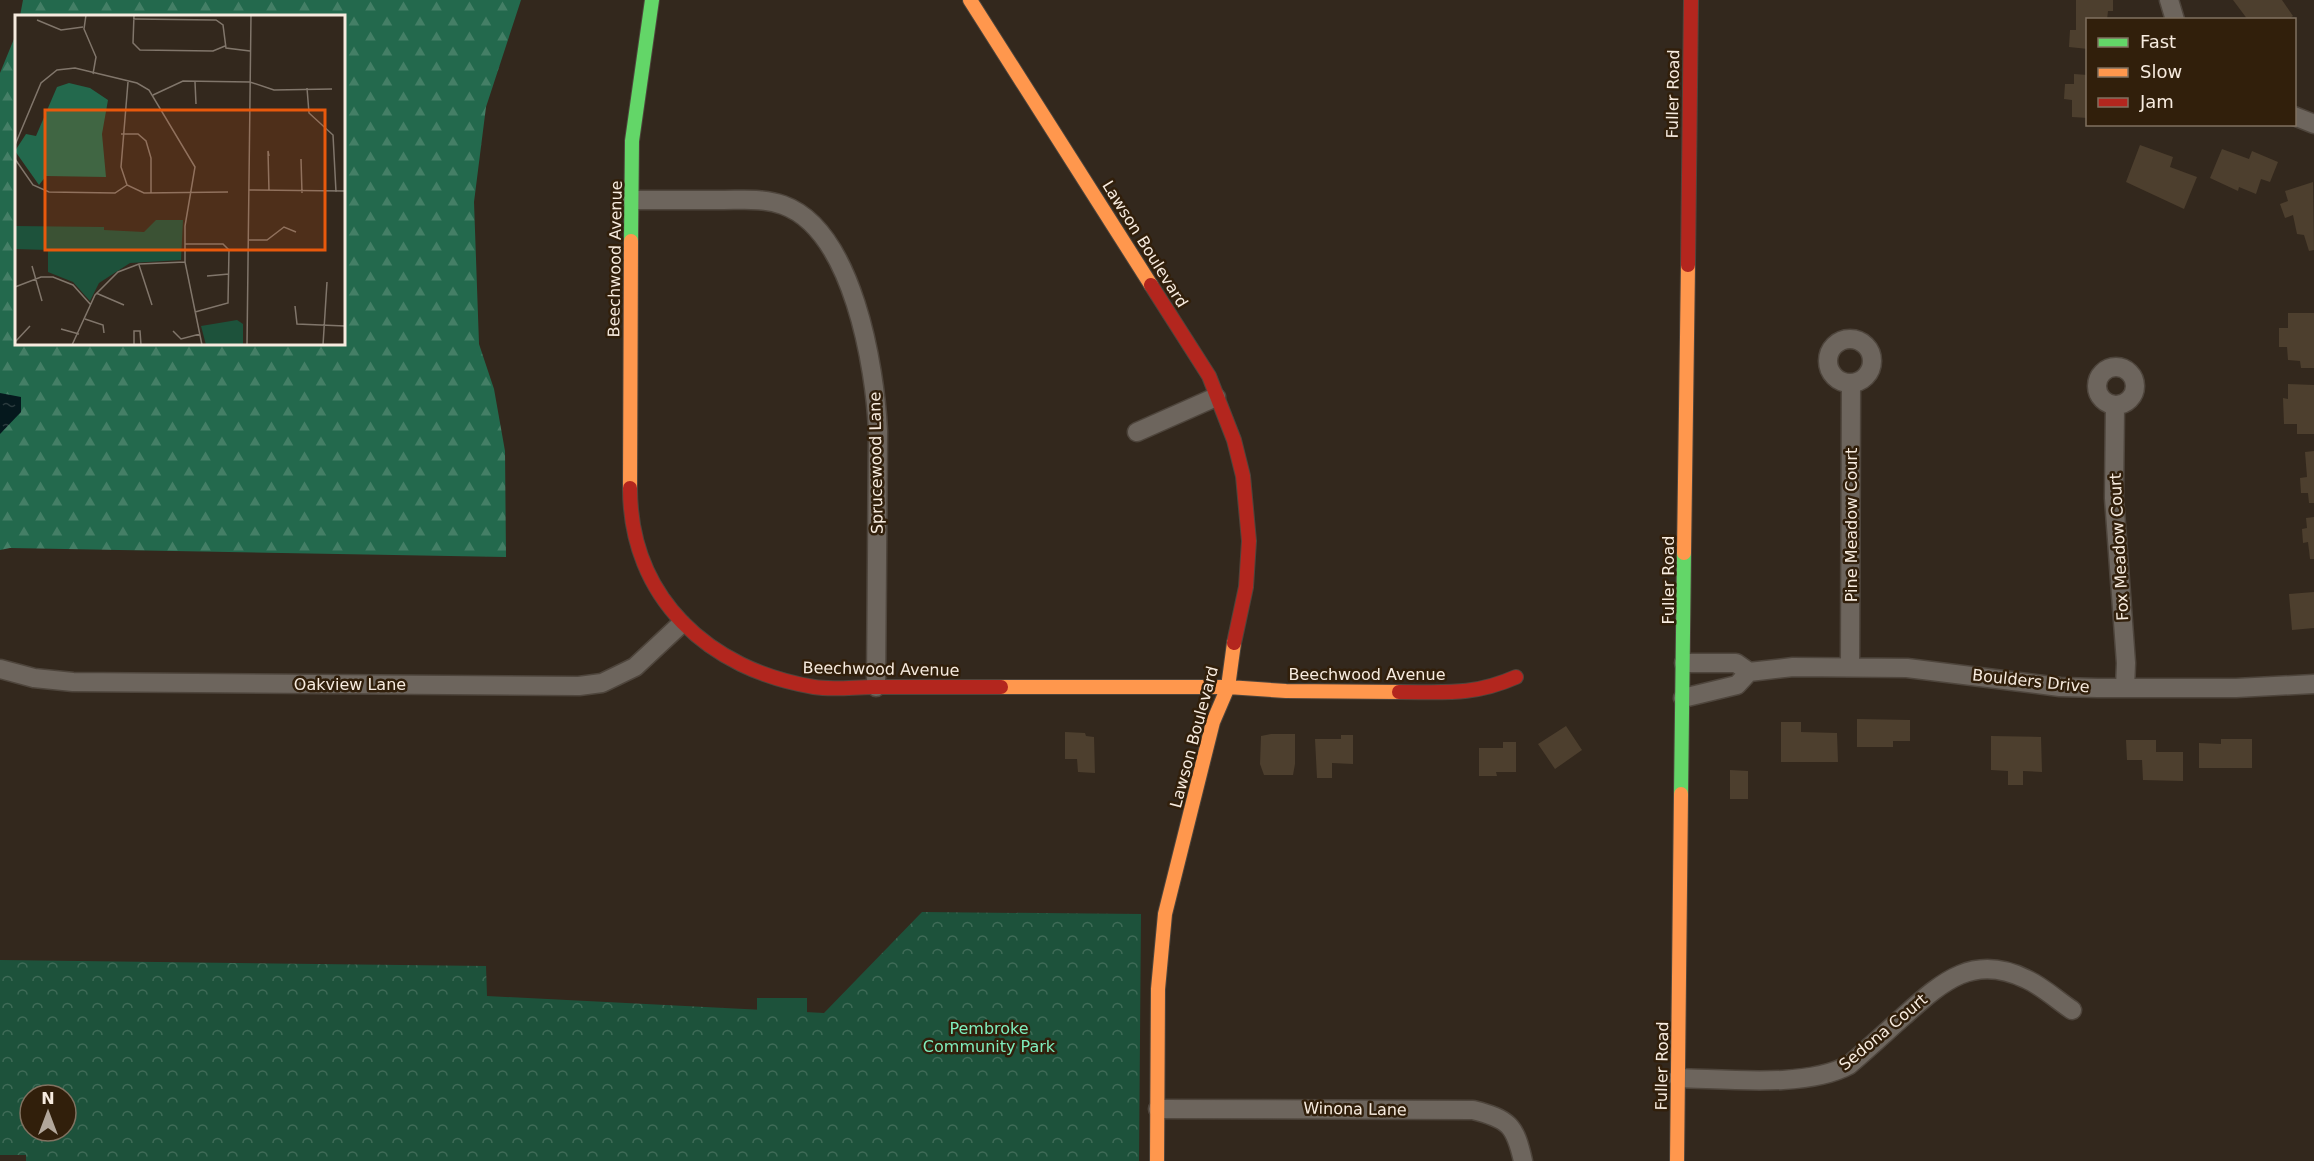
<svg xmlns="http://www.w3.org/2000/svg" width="2314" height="1161" font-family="'DejaVu Sans',sans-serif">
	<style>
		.grass { fill: #1d523b }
		.forest { fill: url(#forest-firs) }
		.park { fill: url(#park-crowns); fill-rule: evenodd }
		.water { fill: url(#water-ripples) }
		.building { fill: #4d3f2e }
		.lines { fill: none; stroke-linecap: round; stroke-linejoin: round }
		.street-casing { stroke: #4e453c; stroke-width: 21 }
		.fast-casing { stroke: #4e453c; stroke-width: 16 }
		.slow-casing { stroke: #4e453c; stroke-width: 16 }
		.jam-casing { stroke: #4e453c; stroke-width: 16 }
		.street { stroke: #6d655d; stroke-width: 18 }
		.fast { stroke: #63d668; stroke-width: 14 }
		.slow { stroke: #ff974d; stroke-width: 14 }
		.jam { stroke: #b3261e; stroke-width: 14 }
		.labels { text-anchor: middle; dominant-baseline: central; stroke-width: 5; stroke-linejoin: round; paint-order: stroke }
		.street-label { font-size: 16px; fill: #f7ebdf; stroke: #311f0b }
		.park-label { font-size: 16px; fill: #7feebe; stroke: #311f0b }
		.inset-road { fill: none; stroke: #81766b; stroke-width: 1.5 }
		.view { fill: #e8590c; fill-opacity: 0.15; stroke: #e8590c; stroke-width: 3 }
		.inset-edge { fill: none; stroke: #f7ebdf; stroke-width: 3 }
	</style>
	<defs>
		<pattern id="forest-firs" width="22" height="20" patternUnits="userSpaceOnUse" patternTransform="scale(1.5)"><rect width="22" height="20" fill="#23694d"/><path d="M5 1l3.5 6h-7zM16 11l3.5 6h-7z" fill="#447f66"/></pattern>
		<pattern id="park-crowns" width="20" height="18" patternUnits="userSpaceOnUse" patternTransform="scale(1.5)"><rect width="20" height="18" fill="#1d523b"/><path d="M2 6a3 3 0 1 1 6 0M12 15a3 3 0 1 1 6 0" fill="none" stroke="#3f6b57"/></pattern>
		<pattern id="water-ripples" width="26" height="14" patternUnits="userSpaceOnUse" patternTransform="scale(1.5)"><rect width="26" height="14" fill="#05181d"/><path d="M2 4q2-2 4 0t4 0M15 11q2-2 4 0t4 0" fill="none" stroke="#2a3a3d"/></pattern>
	</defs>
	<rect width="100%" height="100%" fill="#33281d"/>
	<path class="grass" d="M 757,998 L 807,998 L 807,1064 L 757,1063 Z"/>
	<path class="forest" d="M 23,0 L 521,0 L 486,107 L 474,202 L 479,344 L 494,389 L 505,451 L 506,557 L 10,548 L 0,550 L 0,73 L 16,34 L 16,344 L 344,344 L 344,16 L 20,16 Z"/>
	<path class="park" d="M 922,912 L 1141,914 L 1139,1161 L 26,1161 L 26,1155 L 0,1155 L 0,960 L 486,966 L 487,996 L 824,1013 ZM 30,1095 L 66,1095 L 66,1131 L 30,1131 Z"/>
	<path class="water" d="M 0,393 L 21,397 L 21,412 L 0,434 Z"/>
	<path class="building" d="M 2076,0 L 2113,0 L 2113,11 L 2108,11 L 2107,20 L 2088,20 L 2088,49 L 2069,47 L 2070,30 L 2076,30 Z
		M 2233,0 L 2282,0 L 2293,16 L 2288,20 L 2248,20 Z
		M 2074,74 L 2088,75 L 2088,118 L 2072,117 L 2072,100 L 2064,99 L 2065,84 L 2074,84 Z
		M 2140,145 L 2173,157 L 2170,167 L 2197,177 L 2184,209 L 2126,182 Z
		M 2222,149 L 2249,159 L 2252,151 L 2278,162 L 2270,182 L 2261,179 L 2256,194 L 2239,187 L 2238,191 L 2210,178 Z
		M 2313,182 L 2314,250 L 2309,251 L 2304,235 L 2297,234 L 2293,215 L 2285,218 L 2280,204 L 2288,201 L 2285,191 Z
		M 2288,313 L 2314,313 L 2314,368 L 2301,368 L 2300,361 L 2288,360 L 2287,347 L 2279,347 L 2279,328 L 2288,328 Z
		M 2288,384 L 2314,385 L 2314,434 L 2297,434 L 2297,424 L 2284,424 L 2283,398 L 2288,399 Z
		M 2314,451 L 2314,503 L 2309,503 L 2308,493 L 2301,493 L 2300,478 L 2307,477 L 2305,452 Z
		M 2314,517 L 2314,559 L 2310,559 L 2308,542 L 2303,543 L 2302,529 L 2307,528 L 2306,518 Z
		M 2314,592 L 2314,628 L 2292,630 L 2289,594 Z
		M 1857,719 L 1910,720 L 1910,741 L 1893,741 L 1893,747 L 1857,747 Z
		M 1781,722 L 1801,722 L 1801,732 L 1837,733 L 1838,762 L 1781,762 Z
		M 1566,726 L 1582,750 L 1555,769 L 1538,744 Z
		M 1065,732 L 1085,733 L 1086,736 L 1094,737 L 1095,773 L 1078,772 L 1077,759 L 1065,759 Z
		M 1271,734 L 1295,734 L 1295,764 L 1293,775 L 1264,775 L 1260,764 L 1261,736 Z
		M 1341,735 L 1353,735 L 1353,764 L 1332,763 L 1332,778 L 1317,778 L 1315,739 L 1341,739 Z
		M 1991,736 L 2041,737 L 2042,772 L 2023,771 L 2023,785 L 2008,785 L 2008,771 L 1991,770 Z
		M 2221,739 L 2252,739 L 2252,768 L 2199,768 L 2199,743 L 2221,744 Z
		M 2126,740 L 2156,740 L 2156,752 L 2183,752 L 2183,781 L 2143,780 L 2142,760 L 2127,760 Z
		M 1503,742 L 1516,742 L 1516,772 L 1496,772 L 1497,776 L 1479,776 L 1479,748 L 1503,748 Z
		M 1730,770 L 1748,771 L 1748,799 L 1730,799 Z"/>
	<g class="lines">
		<g class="street-casing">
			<path id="street" d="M 2169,0 L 2175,20
				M 2294,116 L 2314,124
				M 632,200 C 662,200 693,200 724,200 C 743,200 764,198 783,205 C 853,230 875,367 878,431 L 876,687
				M1828 361a22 22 0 1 1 44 0a22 22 0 1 1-44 0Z
				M2097 386a19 19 0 1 1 38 0a19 19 0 1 1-38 0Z
				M 2115,406 L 2114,498 L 2126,663 L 2125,688
				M 1137,432 L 1216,397
				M 1684,663 L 1736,663 L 1749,672
				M 1850,667 L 1851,383
				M 0,669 L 34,678 L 73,682 L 579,686 L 602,683 L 635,667 L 681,624
				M 1683,698 L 1737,685 L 1749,672 L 1793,667 L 1907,668 L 2060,687 L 2098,688 L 2236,688 L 2314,684
				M 1678,1078 C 1727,1079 1807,1088 1849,1065 C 1868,1049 1886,1032 1904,1016 C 1942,982 1973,953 2026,979 C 2042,986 2057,1000 2072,1010
				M 1158,1109 L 1473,1110 C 1509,1119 1515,1125 1523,1161"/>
		</g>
		<g class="fast-casing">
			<path id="fast" d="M 631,241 L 632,141 L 652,0
				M 1681,794 L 1684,553"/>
		</g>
		<g class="slow-casing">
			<path id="slow" d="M 970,0 L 1151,285
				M 630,488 L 631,241
				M 1684,553 L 1688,265
				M 1001,687 L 1228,687 L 1286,691 L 1399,692
				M 1157,1161 L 1158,989 L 1165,914 L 1213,722 L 1228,687 L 1234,643
				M 1677,1161 L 1681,794"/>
		</g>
		<g class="jam-casing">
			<path id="jam" d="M 1688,265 L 1691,0
				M 1151,285 L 1209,376 L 1234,440 L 1243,476 L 1249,541 L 1246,587 L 1234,643
				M 630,488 C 630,598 709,670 814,687 C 833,690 854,687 873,687 C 916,687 958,687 1001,687
				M 1399,692 C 1444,692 1473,696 1516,677"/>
		</g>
		<use href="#street" class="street"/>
		<use href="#fast" class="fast"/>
		<use href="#slow" class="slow"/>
		<use href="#jam" class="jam"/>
	</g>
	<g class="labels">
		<g class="street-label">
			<text transform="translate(1673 94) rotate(-89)">Fuller Road</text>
			<text transform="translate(1145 244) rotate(58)">Lawson Boulevard</text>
			<text transform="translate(615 259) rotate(-89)">Beechwood Avenue</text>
			<text transform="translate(876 463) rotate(-91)">Sprucewood Lane</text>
			<text transform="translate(1851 525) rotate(-90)">Pine Meadow Court</text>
			<text transform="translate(2119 547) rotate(-93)">Fox Meadow Court</text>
			<text transform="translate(1668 580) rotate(-90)">Fuller Road</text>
			<text transform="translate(881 669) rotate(1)">Beechwood Avenue</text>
			<text x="1367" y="674">Beechwood Avenue</text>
			<text transform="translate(2031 681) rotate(6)">Boulders Drive</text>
			<text x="350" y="684">Oakview Lane</text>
			<text transform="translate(1194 737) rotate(-75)">Lawson Boulevard</text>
			<text transform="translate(1883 1032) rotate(-40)">Sedona Court</text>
			<text transform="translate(1662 1066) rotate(-89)">Fuller Road</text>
			<text transform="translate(1355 1109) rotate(1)">Winona Lane</text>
		</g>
		<g class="park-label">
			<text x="989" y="1028">Pembroke<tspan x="989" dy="18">Community Park</tspan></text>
		</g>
	</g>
	<g transform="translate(15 15)">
		<rect width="330" height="330" fill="#33281d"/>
		<path d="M 54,68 L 75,73 L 93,85 L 87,119 L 91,162 L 31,161 L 24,170 L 0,136 L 11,119 L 21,121 L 42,72 Z" fill="#23694d"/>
		<path d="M 141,205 L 168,205 L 166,245 L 115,248 L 84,268 L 75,286 L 58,267 L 33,257 L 33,235 L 0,234 L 0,211 L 89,212 L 89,215 L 129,217 ZM 222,305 L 228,309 L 228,330 L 191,330 L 186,311 Z" fill="#1d523b"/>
		<path class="inset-road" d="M 71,0 L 69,14 L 81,42 L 78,59M 119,0 L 118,28 L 125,35 L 198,36 L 210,31M 118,4 L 201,5 L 208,10 L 211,33 L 235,36M 22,5 L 46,15 L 68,12M 113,67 L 106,152 L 112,170 L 129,178 L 213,177M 180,67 L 181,89M 292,73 L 294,98 L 318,120 L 321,177M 138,80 L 168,66 L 235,67 L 259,75 L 317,74M 106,119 L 123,119 L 131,126 L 136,143 L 136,178M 0,130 L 26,68 L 42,55 L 60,53 L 122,68 L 134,75 L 180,152 L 170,211 L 170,247 L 187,330M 0,144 L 18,170 L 34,177 L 100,178 L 112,170M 286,144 L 287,178M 234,175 L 330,176M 254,176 L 253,136 L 254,141M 233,225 L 252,225 L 269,212 L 281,217M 170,229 L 208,229 L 214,235 L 213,288 L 180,297M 124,250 L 137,290M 17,251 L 27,286M 192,261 L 214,259M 0,272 L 26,262 L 38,262 L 58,270 L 76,290M 81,278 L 109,290M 280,291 L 282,309 L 330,311M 70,304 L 88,310 L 89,318M 46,314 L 64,319M 158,316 L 166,324 L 185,319M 0,327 L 15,311M 57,330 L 80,280 L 103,257 L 124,249 L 170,247M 119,330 L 119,316 L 125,316 L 126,330M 232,330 L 236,0M 308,330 L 312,267"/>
		<path class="view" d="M 30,95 L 310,95 L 310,235 L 30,235 Z"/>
		<rect width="330" height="330" class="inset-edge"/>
	</g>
	<rect x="2086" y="18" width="210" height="108" fill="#311f0b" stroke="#807160" stroke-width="1.5"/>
	<rect x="2098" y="38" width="30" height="9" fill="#63d668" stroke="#807160" stroke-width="1.5"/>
	<text x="2140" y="48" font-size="18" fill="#f7ebdf">Fast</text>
	<rect x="2098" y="68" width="30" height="9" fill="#ff974d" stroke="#807160" stroke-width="1.5"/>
	<text x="2140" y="78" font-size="18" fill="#f7ebdf">Slow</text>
	<rect x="2098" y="98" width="30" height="9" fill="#b3261e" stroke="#807160" stroke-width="1.5"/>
	<text x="2140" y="108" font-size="18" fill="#f7ebdf">Jam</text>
	<g transform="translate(48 1113)"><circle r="28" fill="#311f0b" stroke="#807160" stroke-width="1.5"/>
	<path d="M0-4.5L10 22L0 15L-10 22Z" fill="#b2a79b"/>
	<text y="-9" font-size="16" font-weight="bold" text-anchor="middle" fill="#f7ebdf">N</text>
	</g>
</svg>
